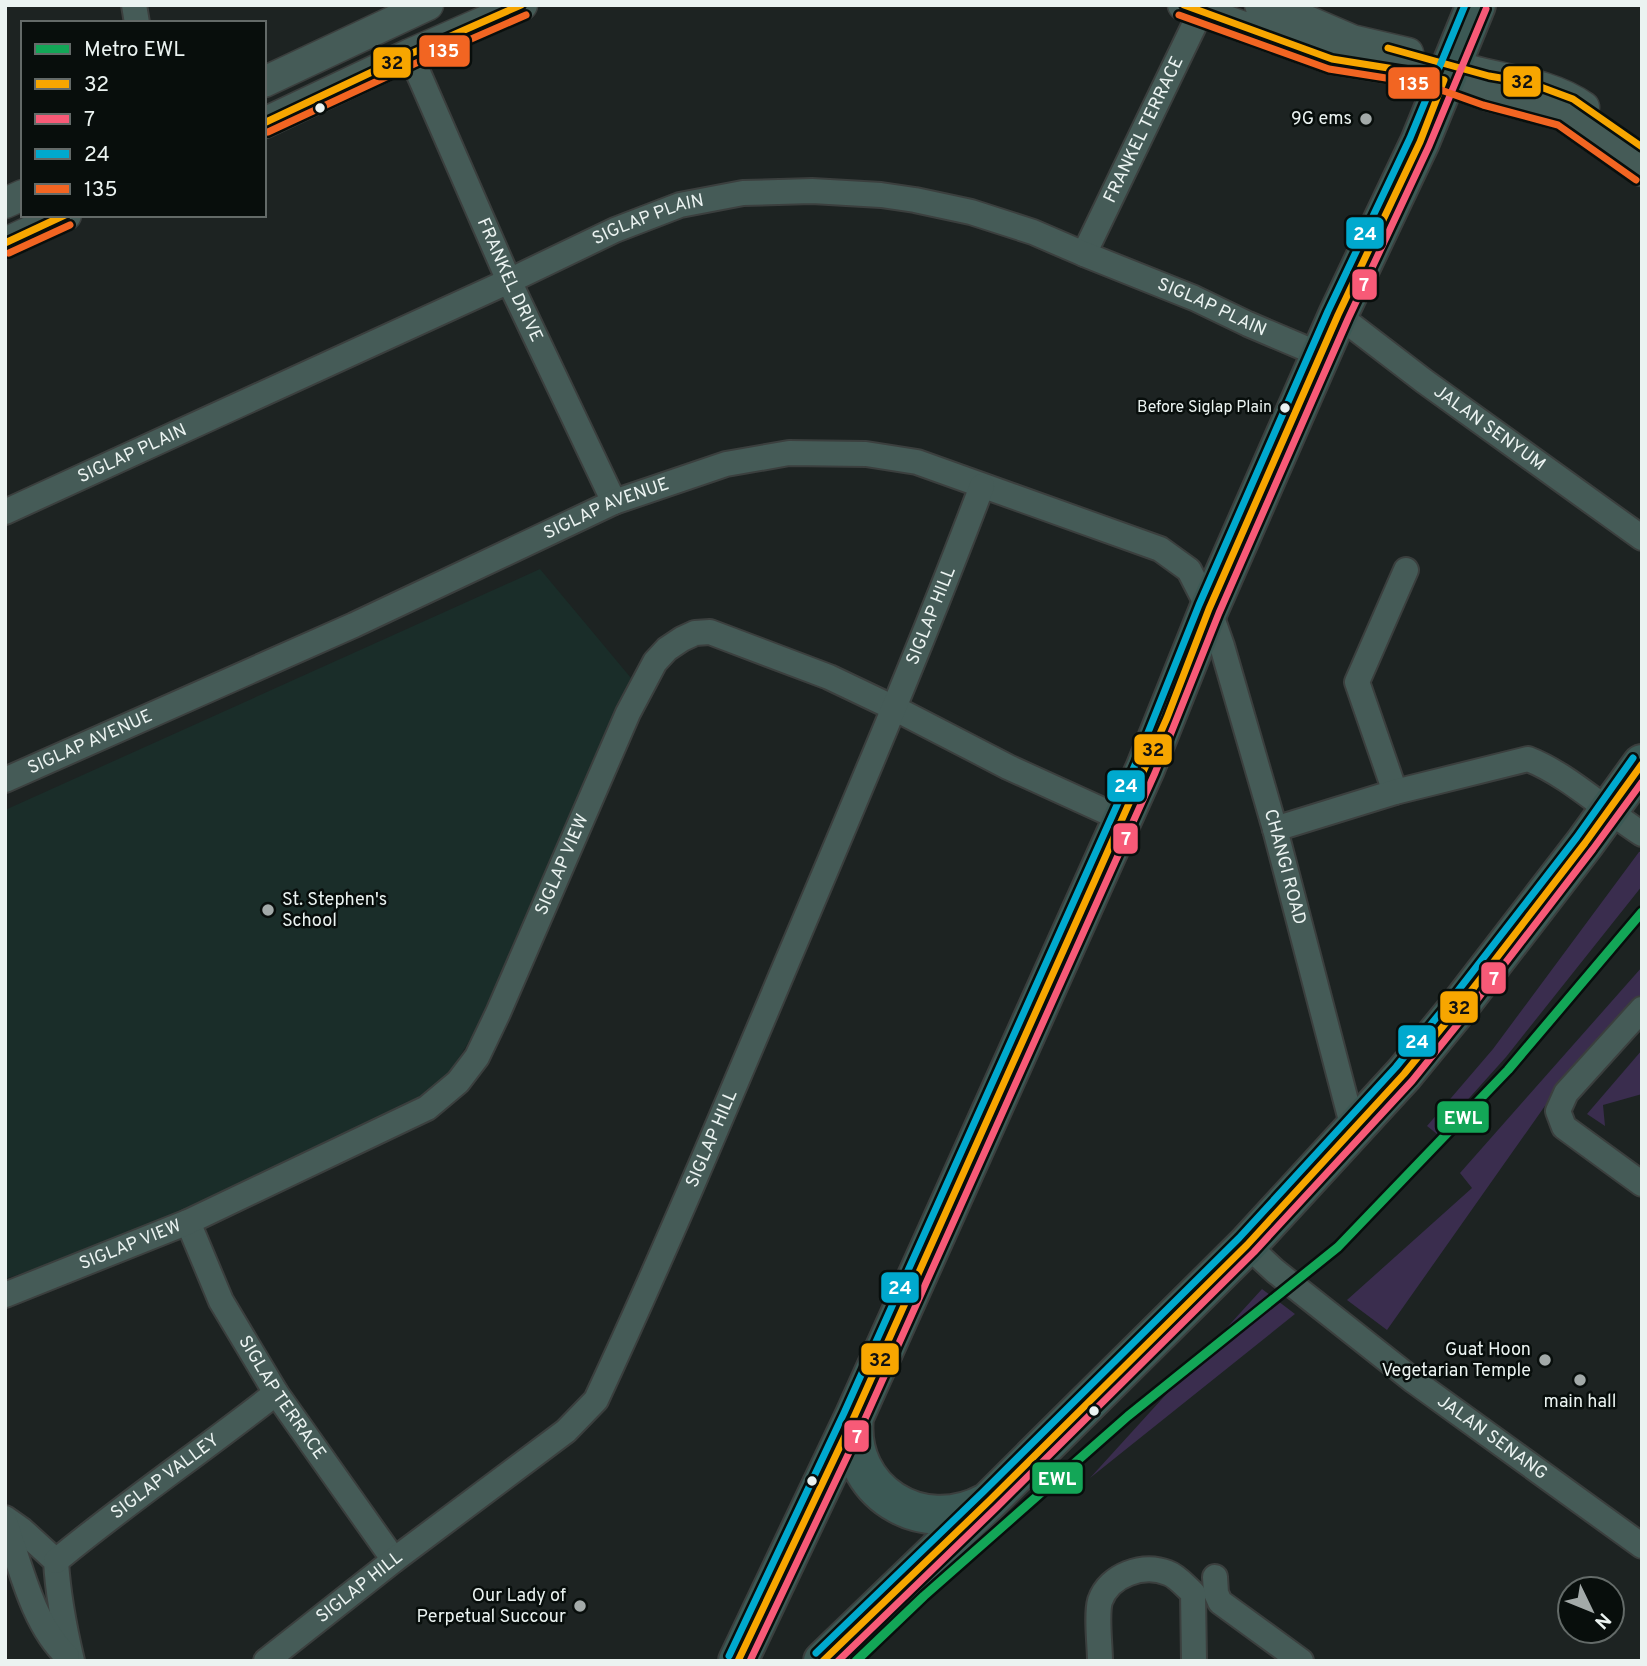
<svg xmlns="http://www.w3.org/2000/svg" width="1647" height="1666" font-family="Overpass,sans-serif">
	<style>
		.built { fill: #1a2d29 }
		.green { fill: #3a2d4e }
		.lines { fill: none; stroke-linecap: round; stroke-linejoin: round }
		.minor-casing { stroke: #3b3f3e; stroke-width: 28 }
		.tertiary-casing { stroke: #3b3f3e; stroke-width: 33 }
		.primary-casing { stroke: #3b3f3e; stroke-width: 42 }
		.minor { stroke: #455b57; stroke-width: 24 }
		.tertiary { stroke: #455b57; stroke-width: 30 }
		.primary { stroke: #3c5955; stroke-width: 38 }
		.bus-1-casing { stroke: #080e0c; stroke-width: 12 }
		.bus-2-casing { stroke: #080e0c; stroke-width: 12 }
		.bus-3-casing { stroke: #080e0c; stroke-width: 12 }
		.bus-4-casing { stroke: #080e0c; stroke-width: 12 }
		.bus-1 { stroke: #f7a600; stroke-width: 7 }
		.bus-2 { stroke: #f75a77; stroke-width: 7 }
		.bus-3 { stroke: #00a9ce; stroke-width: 7 }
		.bus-4 { stroke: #f26522; stroke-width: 7 }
		.metro-1-casing { stroke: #080e0c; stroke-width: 14 }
		.metro-1 { stroke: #13a657; stroke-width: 9 }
		.bus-dot { fill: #ebf3f1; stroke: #080e0c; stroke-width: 2.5 }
		.poi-dot { fill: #a3aaa9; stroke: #080e0c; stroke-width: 2.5 }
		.labels { text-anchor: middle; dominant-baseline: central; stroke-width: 5; stroke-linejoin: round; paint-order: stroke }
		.bus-label { font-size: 16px; fill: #ebf3f1; stroke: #080e0c; text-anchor: end }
		.poi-label { font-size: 18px; fill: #ebf3f1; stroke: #080e0c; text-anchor: end }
		.street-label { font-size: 18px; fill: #ebf3f1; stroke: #080e0c }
		.line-badge { stroke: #080e0c; stroke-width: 2.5 }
		.badge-label { font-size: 19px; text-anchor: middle; font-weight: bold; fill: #fff }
		.pale-badge-label { font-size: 19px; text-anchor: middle; font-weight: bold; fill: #111 }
	</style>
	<rect width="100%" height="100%" fill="#1d2322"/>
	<path class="built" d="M 540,569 L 631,678 L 488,1010 L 451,1071 L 403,1116 L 158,1228 L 5,1279 L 5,810 Z"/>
	<path class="green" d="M 1642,851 L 1642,886 L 1506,1057 L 1437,1134 L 1427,1126 L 1493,1049 L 1639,852 Z
		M 1642,967 L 1642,1000 L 1547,1103 L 1387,1330 L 1347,1300 L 1472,1188 L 1460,1173 Z
		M 1642,1050 L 1642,1094 L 1603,1105 L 1605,1126 L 1587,1114 Z
		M 1262,1289 L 1295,1314 L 1090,1478 Z"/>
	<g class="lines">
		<g class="minor-casing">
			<g id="minor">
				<path d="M 134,5 L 137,23"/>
				<path id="s1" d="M 410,54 L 509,281 L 614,502"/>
				<path id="s2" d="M 1084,254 L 1204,5"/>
				<path id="s3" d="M 1338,315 L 1424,381 L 1642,538"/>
				<path id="s4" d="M 5,512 L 509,281 L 615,230 L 680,205 L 743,193 L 812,191 L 881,195 L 915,200 L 971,212 L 1033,232 L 1084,254 L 1194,298 L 1248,324 L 1321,355"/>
				<path id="s5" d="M 5,780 L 354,625 L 614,502 L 726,464 L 789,453 L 866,454 L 917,462 L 1160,549 L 1189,570 L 1209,609 L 1222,646 L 1275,829 L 1353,1128"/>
				<path d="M 1395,792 L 1357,682 L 1406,570"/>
				<path d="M 1275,829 L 1395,792 L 1528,759 C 1567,774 1606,811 1642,834"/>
				<path d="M 1642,1009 L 1566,1093 L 1558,1111 L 1564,1127 L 1642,1184"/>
				<path id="s6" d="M 188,1222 L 221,1301 L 276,1393 L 394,1560"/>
				<path id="s7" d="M 1247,1245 L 1275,1271 L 1414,1381 L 1642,1546"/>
				<path id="s8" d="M 5,1295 L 188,1222 L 427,1108 L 458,1082 L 477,1057 L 498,1013 L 628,713 L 655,662 L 667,649 L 682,639 L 695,633 L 710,632 L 829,677 L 894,708 L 1008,767 L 1122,819"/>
				<path d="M 5,1518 L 22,1530 L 56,1561 C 58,1596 64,1627 72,1661"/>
				<path d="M 5,1522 C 20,1565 33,1625 67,1656"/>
				<path id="s9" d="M 56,1561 C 127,1502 204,1450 276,1393"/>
				<path d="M 1215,1577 L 1216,1593 L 1220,1602 L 1301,1661"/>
				<path id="s10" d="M 266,1661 L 394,1560 L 566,1431 L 596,1400 C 663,1256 725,1109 787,962 C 854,804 921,647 982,486"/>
				<path d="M 1100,1661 C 1100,1645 1096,1615 1100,1601 C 1109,1575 1143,1563 1168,1573 C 1177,1576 1186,1587 1193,1593 L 1194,1661"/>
			</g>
		</g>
		<g class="tertiary-casing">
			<path id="tertiary" d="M 1183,5 L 1332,59 L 1407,71 L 1444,80 L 1486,95 L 1562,115 L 1642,171
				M 1260,5 L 1310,22 L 1352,40 L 1408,53
				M 1469,70 C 1508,81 1550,83 1584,107
				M 264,82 L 428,5
				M 264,123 L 410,54 L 522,5
				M 5,203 L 23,195
				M 5,243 L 66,215"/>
		</g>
		<g class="primary-casing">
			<path id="primary" d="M 854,1417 C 846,1491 921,1538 986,1503
				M 738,1661 L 854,1417 L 1145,769 L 1209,609 L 1338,315 L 1420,142 L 1476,5
				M 823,1661 L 990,1500 L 1247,1245 L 1404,1074 L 1458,1008 L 1585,843 L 1642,764"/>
		</g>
		<use href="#minor" class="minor"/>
		<use href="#tertiary" class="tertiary"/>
		<use href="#primary" class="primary"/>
		<g class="bus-1-casing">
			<path id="bus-1" d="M 1388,48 L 1489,76 L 1530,83 L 1573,99 L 1642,147
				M 264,123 L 410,54 L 521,5
				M 5,243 L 65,215
				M 738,1661 L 854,1417 L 1095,880 L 1167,718 L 1209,609 L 1338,315 L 1420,142 L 1444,80 L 1407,71 L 1332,59 L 1184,5
				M 823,1661 L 990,1500 L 1247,1245 L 1404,1074 L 1458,1008 L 1585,843 L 1642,764"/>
		</g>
		<g class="bus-2-casing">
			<path id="bus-2" d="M 750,1661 L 864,1421 L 1155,773 L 1219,613 L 1348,319 L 1429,146 L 1486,9
				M 838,1661 L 997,1507 L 1254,1252 L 1412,1081 L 1466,1014 L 1593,849 L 1642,782"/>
		</g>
		<g class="bus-3-casing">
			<path id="bus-3" d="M 816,1653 L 983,1492 L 1239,1238 L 1396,1067 L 1450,1001 L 1577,837 L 1633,758
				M 729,1656 L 844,1413 L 1135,765 L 1199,605 L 1328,311 L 1410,138 L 1465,5"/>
		</g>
		<g class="bus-4-casing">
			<path id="bus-4" d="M 1179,15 L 1329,69 L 1405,81 L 1441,90 L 1483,105 L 1558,125 L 1636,180
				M 268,132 L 414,64 L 526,15
				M 9,253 L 70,225"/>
		</g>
		<use href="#bus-1" class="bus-1"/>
		<use href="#bus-2" class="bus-2"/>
		<use href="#bus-3" class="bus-3"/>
		<use href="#bus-4" class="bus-4"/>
		<g class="metro-1-casing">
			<path id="metro-1" d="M 856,1661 L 924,1596 L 1128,1416 L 1338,1247 L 1508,1070 L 1642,912"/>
		</g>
		<use href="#metro-1" class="metro-1"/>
	</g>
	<g class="bus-dot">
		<circle cx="320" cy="108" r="6"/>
		<circle cx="1285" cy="408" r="6"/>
		<circle cx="1094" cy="1411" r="6"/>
		<circle cx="812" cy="1481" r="6"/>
	</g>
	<g class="poi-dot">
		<circle cx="1366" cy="119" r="7"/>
		<circle cx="268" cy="910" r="7"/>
		<circle cx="1545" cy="1360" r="7"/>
		<circle cx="1580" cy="1380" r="7"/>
		<circle cx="580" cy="1606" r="7"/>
	</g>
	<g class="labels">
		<g class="bus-label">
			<text x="1272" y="408">Before Siglap Plain</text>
		</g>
		<g class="poi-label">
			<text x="1352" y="119">9G ems</text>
			<text x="282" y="900" text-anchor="start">St. Stephen's<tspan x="282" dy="21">School</tspan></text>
			<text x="1531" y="1350">Guat Hoon<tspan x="1531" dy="21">Vegetarian Temple</tspan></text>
			<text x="1580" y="1402" text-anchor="middle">main hall</text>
			<text x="566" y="1596">Our Lady of<tspan x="566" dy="21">Perpetual Succour</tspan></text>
		</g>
		<g class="street-label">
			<text stroke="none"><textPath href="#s2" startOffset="138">FRANKEL TERRACE</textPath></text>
			<text stroke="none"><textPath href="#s4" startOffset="707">SIGLAP PLAIN</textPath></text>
			<text stroke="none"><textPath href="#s1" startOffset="247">FRANKEL DRIVE</textPath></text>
			<text stroke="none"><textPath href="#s4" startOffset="1295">SIGLAP PLAIN</textPath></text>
			<text stroke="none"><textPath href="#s3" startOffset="189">JALAN SENYUM</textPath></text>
			<text stroke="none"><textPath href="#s4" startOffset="140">SIGLAP PLAIN</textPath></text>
			<text stroke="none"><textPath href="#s5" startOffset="660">SIGLAP AVENUE</textPath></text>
			<text stroke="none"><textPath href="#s10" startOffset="1274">SIGLAP HILL</textPath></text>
			<text stroke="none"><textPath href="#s5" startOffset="93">SIGLAP AVENUE</textPath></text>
			<text stroke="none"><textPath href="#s8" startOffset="744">SIGLAP VIEW</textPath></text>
			<text stroke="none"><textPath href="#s5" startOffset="1587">CHANGI ROAD</textPath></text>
			<text stroke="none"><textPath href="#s10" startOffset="707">SIGLAP HILL</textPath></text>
			<text stroke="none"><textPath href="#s8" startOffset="135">SIGLAP VIEW</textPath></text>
			<text stroke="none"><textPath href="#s6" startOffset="200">SIGLAP TERRACE</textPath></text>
			<text stroke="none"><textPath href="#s7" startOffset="312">JALAN SENANG</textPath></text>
			<text stroke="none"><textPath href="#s9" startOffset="138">SIGLAP VALLEY</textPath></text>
			<text stroke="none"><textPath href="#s10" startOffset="119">SIGLAP HILL</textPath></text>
		</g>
	</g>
	<g class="line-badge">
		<rect x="418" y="34" width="53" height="34" rx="7" fill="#f26522"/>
		<rect x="372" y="46" width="40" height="33" rx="7" fill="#f7a600"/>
		<rect x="1502" y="65" width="40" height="33" rx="7" fill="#f7a600"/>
		<rect x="1387" y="66" width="54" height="34" rx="7" fill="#f26522"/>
		<rect x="1345" y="216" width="40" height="34" rx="7" fill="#00a9ce"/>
		<rect x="1351" y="268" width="27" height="33" rx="7" fill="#f75a77"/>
		<rect x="1133" y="733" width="40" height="33" rx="7" fill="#f7a600"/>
		<rect x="1106" y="769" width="40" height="34" rx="7" fill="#00a9ce"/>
		<rect x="1112" y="822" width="27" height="33" rx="7" fill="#f75a77"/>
		<rect x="1480" y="961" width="27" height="34" rx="7" fill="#f75a77"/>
		<rect x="1439" y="990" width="40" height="34" rx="7" fill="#f7a600"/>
		<rect x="1397" y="1024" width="40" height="34" rx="7" fill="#00a9ce"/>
		<rect x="1436" y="1100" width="54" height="34" rx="7" fill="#13a657"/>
		<rect x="880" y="1271" width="40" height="33" rx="7" fill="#00a9ce"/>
		<rect x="860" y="1342" width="40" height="34" rx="7" fill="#f7a600"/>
		<rect x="843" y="1419" width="27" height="34" rx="7" fill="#f75a77"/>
		<rect x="1031" y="1461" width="53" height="34" rx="7" fill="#13a657"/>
	</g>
	<g class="badge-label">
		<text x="444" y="57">135</text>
		<text x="1414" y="90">135</text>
		<text x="1365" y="240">24</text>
		<text x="1364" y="291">7</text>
		<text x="1126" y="792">24</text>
		<text x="1126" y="845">7</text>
		<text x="1494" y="985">7</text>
		<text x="1417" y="1048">24</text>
		<text x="1463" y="1124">EWL</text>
		<text x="900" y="1294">24</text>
		<text x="857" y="1443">7</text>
		<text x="1057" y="1485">EWL</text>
	</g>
	<g class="pale-badge-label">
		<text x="392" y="69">32</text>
		<text x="1522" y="88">32</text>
		<text x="1153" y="756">32</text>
		<text x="1459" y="1014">32</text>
		<text x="880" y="1366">32</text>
	</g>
	<rect width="1647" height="1666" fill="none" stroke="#ebf3f1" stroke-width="14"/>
	<rect x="21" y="21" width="245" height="196" fill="#080e0c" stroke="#636a68" stroke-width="2"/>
	<rect x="35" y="44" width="35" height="10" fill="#13a657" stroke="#636a68" stroke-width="2"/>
	<text x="84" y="56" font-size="21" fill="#ebf3f1">Metro EWL</text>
	<rect x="35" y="79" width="35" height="10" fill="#f7a600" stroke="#636a68" stroke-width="2"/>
	<text x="84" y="91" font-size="21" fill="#ebf3f1">32</text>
	<rect x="35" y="114" width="35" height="10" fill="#f75a77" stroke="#636a68" stroke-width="2"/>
	<text x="84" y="126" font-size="21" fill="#ebf3f1">7</text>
	<rect x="35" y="149" width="35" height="10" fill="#00a9ce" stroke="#636a68" stroke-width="2"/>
	<text x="84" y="161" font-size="21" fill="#ebf3f1">24</text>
	<rect x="35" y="184" width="35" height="10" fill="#f26522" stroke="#636a68" stroke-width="2"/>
	<text x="84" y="196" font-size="21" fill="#ebf3f1">135</text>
	<g transform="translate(1591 1610) rotate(133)"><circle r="33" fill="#080e0c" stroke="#636a68" stroke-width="2"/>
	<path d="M0-5L12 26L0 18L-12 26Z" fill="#a3aaa9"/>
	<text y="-10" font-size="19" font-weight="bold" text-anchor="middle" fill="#ebf3f1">N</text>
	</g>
</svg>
